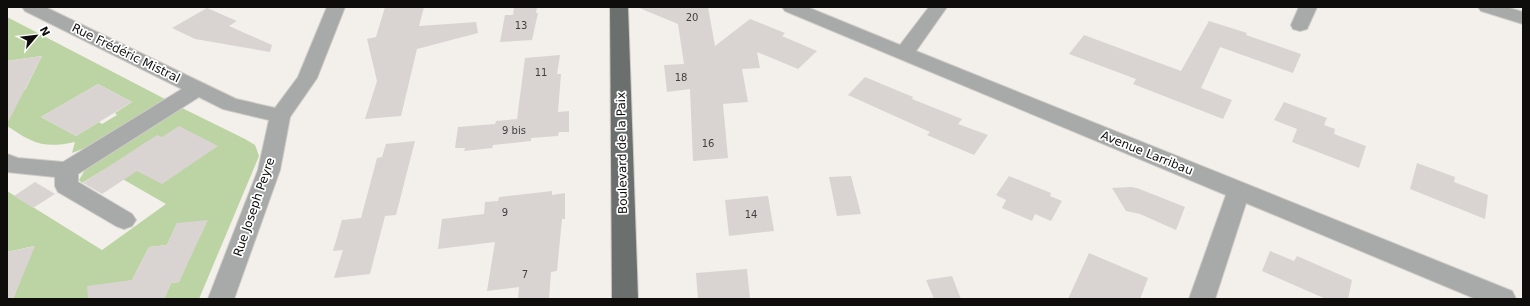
<svg xmlns="http://www.w3.org/2000/svg" width="1530" height="306" font-family="'DejaVu Sans',sans-serif">
	<style>
		.green { fill: #bcd4a3; fill-rule: evenodd }
		.building { fill: #d9d4d2 }
		.lines { fill: none; stroke-linecap: round; stroke-linejoin: round }
		.minor-casing { stroke: #cecbc7; stroke-width: 2 }
		.major-casing { stroke: #cecbc7; stroke-width: 2 }
		.minor { fill: #a7aaa9; fill-rule: evenodd }
		.major { fill: #6b706e; fill-rule: evenodd }
		.labels { text-anchor: middle; dominant-baseline: central; stroke-width: 3.5; stroke-linejoin: round; paint-order: stroke }
		.number-label { font-size: 10px; fill: #413f3e }
		.street-label { font-size: 12px; fill: #0e0d0c; stroke: #fff }
	</style>
	<rect width="100%" height="100%" fill="#f3efeb"/>
	<path class="green" d="M 7,17 L 165,99 L 98,143 L 72,153 L 75,142 C 43,149 33,143 7,126 L 7,93 L 25,90 L 42,56 L 7,61 ZM 98,84 L 132,102 L 115,113 L 117,115 L 102,124 L 99,122 L 76,136 L 41,117 Z
		M 180,107 L 245,139 L 255,145 L 259,156 L 199,299 L 164,299 L 171,283 L 179,282 L 186,266 L 177,223 L 167,245 L 149,247 L 132,280 L 128,281 L 118,299 L 13,299 L 34,246 L 7,252 L 7,191 L 102,250 L 166,204 L 105,169 L 82,183 L 79,180 L 85,170 L 94,162 Z"/>
	<path class="building" d="M 385,7 L 424,7 L 419,26 L 476,22 L 478,33 L 417,49 L 401,116 L 365,119 L 377,81 L 367,39 L 376,37 Z
		M 514,7 L 537,7 L 536,13 L 538,13 L 532,40 L 500,42 L 505,15 L 513,15 Z
		M 637,7 L 708,7 L 715,46 L 750,19 L 785,33 L 782,36 L 817,51 L 798,69 L 757,52 L 760,68 L 742,69 L 748,102 L 723,104 L 728,158 L 693,161 L 690,89 L 667,92 L 664,65 L 684,64 L 678,24 Z
		M 207,8 L 237,21 L 229,26 L 272,45 L 270,52 L 195,39 L 172,28 Z
		M 1209,21 L 1247,33 L 1246,35 L 1301,54 L 1293,73 L 1220,47 L 1201,88 L 1232,100 L 1223,119 L 1133,84 L 1136,79 L 1069,54 L 1084,35 L 1181,71 Z
		M 560,55 L 557,74 L 561,74 L 558,112 L 569,111 L 569,132 L 559,132 L 558,136 L 531,138 L 531,141 L 493,145 L 492,148 L 464,151 L 465,148 L 455,148 L 458,127 L 495,124 L 496,121 L 517,119 L 525,58 Z
		M 42,56 L 7,124 L 7,61 Z
		M 865,77 L 913,97 L 912,99 L 962,119 L 958,124 L 988,135 L 974,155 L 927,135 L 930,132 L 848,95 Z
		M 98,84 L 132,102 L 76,136 L 41,117 Z
		M 1284,102 L 1327,118 L 1324,125 L 1335,129 L 1334,134 L 1366,146 L 1359,168 L 1292,142 L 1297,129 L 1274,120 Z
		M 179,126 L 218,146 L 162,184 L 137,171 L 102,194 L 83,183 L 157,135 L 162,137 Z
		M 415,141 L 396,215 L 385,216 L 370,274 L 334,278 L 343,250 L 333,251 L 342,220 L 361,218 L 377,158 L 382,157 L 386,144 Z
		M 1417,163 L 1455,177 L 1454,182 L 1488,195 L 1485,219 L 1410,189 Z
		M 851,176 L 861,214 L 837,216 L 829,177 Z
		M 1009,176 L 1051,193 L 1050,196 L 1062,201 L 1051,221 L 1035,214 L 1032,221 L 1002,208 L 1006,200 L 996,195 Z
		M 35,182 L 55,194 L 33,208 L 14,196 Z
		M 1131,187 L 1137,188 L 1185,207 L 1176,230 L 1140,214 L 1126,211 L 1112,188 Z
		M 552,191 L 552,195 L 565,193 L 565,219 L 562,219 L 557,271 L 551,272 L 549,299 L 518,299 L 519,287 L 487,291 L 495,242 L 438,249 L 442,219 L 484,214 L 485,202 L 498,201 L 499,197 Z
		M 768,196 L 774,231 L 729,236 L 725,200 Z
		M 208,220 L 179,282 L 171,283 L 164,299 L 88,299 L 87,286 L 132,280 L 149,247 L 167,245 L 177,223 Z
		M 35,246 L 13,299 L 7,299 L 7,252 Z
		M 1270,251 L 1294,261 L 1297,256 L 1352,280 L 1348,299 L 1326,299 L 1262,271 Z
		M 1089,253 L 1148,278 L 1140,299 L 1068,299 Z
		M 747,269 L 750,299 L 698,299 L 696,273 Z
		M 952,276 L 961,299 L 934,299 L 926,280 Z"/>
	<g class="lines">
		<g class="minor-casing">
			<path id="minor" d="M 22,7 L 45,7 L 236,99 L 275,108 L 298,77 L 327,7 L 345,7 L 317,78 L 290,117 L 280,170 L 234,299 L 208,299 L 258,170 L 269,120 L 223,109 L 199,97 L 78,174 L 78,182 L 132,214 L 136,220 L 132,226 L 124,229 L 116,226 L 58,192 L 55,186 L 55,177 L 7,172 L 7,154 L 18,158 L 63,162 L 182,89 L 25,11 Z
				M 782,7 L 807,7 L 900,45 L 929,7 L 947,7 L 916,51 L 1512,291 L 1516,299 L 1476,299 L 1246,203 L 1215,299 L 1189,299 L 1226,195 L 785,11 Z
				M 1299,7 L 1317,7 L 1307,29 L 1300,31 L 1293,29 L 1291,25 Z
				M 1478,7 L 1506,7 L 1523,12 L 1523,24 L 1481,11 Z"/>
		</g>
		<g class="major-casing">
			<path id="major" d="M 610,7 L 628,7 L 638,299 L 612,299 Z"/>
		</g>
		<use href="#minor" class="minor"/>
		<use href="#major" class="major"/>
	</g>
	<g class="labels">
		<g class="number-label">
			<text x="692" y="17">20</text>
			<text x="521" y="25">13</text>
			<text x="541" y="72">11</text>
			<text x="681" y="77">18</text>
			<text x="514" y="130">9 bis</text>
			<text x="708" y="143">16</text>
			<text x="505" y="212">9</text>
			<text x="751" y="214">14</text>
			<text x="525" y="274">7</text>
		</g>
		<g class="street-label">
			<text transform="translate(126 53) rotate(26)">Rue Frédéric Mistral</text>
			<text transform="translate(622 153) rotate(-91)">Boulevard de la Paix</text>
			<text transform="translate(1147 153) rotate(22)">Avenue Larribau</text>
			<text transform="translate(254 207) rotate(-71)">Rue Joseph Peyre</text>
		</g>
	</g>
	<rect width="1530" height="306" fill="none" stroke="#0e0d0c" stroke-width="16"/>
	<g transform="translate(36 36) rotate(62)" stroke="#ffffff" stroke-width="3" paint-order="stroke">
	<path d="M0-3L7 15L0 10L-7 15Z" fill="#0e0d0c"/>
	<text y="-6" font-size="11" font-weight="bold" text-anchor="middle" fill="#0e0d0c">N</text>
	</g>
</svg>
